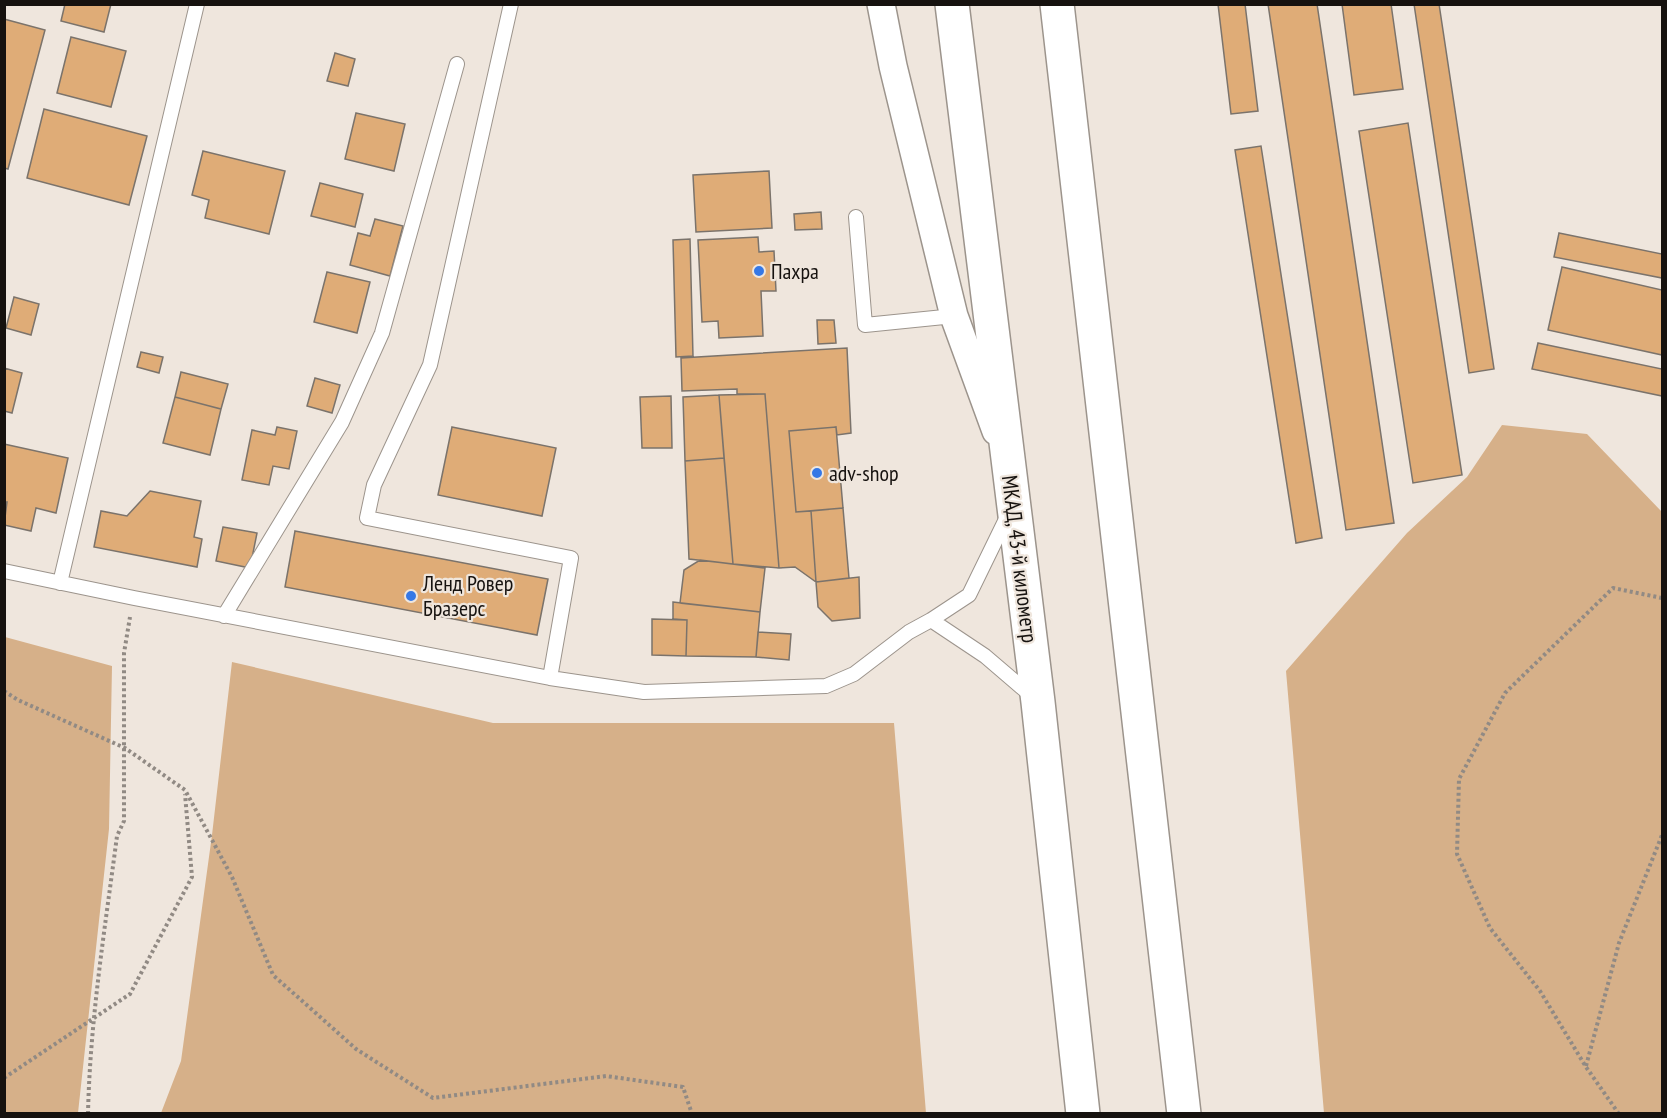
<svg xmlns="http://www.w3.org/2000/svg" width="1667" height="1118" font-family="'PT Sans Narrow',sans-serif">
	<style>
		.green { fill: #d6b089 }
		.building { fill: #dfac77; stroke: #7b736b; stroke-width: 1.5 }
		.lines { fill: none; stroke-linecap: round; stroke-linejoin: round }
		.lane-casing { stroke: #9c948c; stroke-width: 16 }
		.street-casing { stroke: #9c948c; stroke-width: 30 }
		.highway-casing { stroke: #9c948c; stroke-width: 36 }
		.path { stroke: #918a84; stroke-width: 4; stroke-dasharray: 3 3; stroke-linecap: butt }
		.lane { stroke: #fff; stroke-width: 14 }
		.street { stroke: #fff; stroke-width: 27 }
		.highway { stroke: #fff; stroke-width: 33 }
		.poi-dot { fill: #3578e6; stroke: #efe6dd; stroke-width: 2 }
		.labels { text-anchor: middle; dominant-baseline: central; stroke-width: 4.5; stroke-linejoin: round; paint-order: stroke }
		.poi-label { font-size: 22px; fill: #16120f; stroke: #efe6dd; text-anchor: start }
		.street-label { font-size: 22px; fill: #16120f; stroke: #efe6dd }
	</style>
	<rect width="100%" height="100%" fill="#efe6dd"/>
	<path class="green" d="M 1502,425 L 1587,434 L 1662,512 L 1662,1113 L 1324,1113 L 1286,671 L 1407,533 L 1467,477 Z
		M 5,637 L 112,666 L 109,829 L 78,1113 L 5,1113 Z
		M 232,662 L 493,723 L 894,723 L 926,1113 L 161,1113 L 181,1061 L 212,835 Z"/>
	<path class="building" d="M 65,4 L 111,4 L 104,32 L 61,21 Z
		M 1218,4 L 1245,4 L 1258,111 L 1231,114 Z
		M 1268,4 L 1317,4 L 1394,523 L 1346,530 Z
		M 1342,4 L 1391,4 L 1403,89 L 1354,95 Z
		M 1414,4 L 1439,4 L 1494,369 L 1469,373 Z
		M 4,19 L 45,30 L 8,169 L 4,168 Z
		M 71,37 L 126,51 L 111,107 L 57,93 Z
		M 335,53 L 355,59 L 348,86 L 327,81 Z
		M 44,109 L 147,136 L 129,205 L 27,178 Z
		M 356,113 L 405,124 L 394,171 L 345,159 Z
		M 1408,123 L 1462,475 L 1413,483 L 1359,131 Z
		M 1261,146 L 1322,538 L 1296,543 L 1235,150 Z
		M 203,151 L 285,171 L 269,234 L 205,218 L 209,200 L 192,195 Z
		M 769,171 L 772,228 L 696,232 L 693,175 Z
		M 320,183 L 363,194 L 355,227 L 311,216 Z
		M 821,212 L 822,229 L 795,230 L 794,214 Z
		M 375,219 L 403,226 L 390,276 L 350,265 L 358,233 L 370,236 Z
		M 1559,233 L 1662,254 L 1662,278 L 1554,257 Z
		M 758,237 L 759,252 L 774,251 L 776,291 L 761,291 L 763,336 L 719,338 L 718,321 L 702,322 L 698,240 Z
		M 690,239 L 693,356 L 676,357 L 673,240 Z
		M 1562,267 L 1662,290 L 1662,355 L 1548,330 Z
		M 327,272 L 370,282 L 357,333 L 314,322 Z
		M 14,297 L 39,304 L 31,335 L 6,328 Z
		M 817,320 L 834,320 L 836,343 L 818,344 Z
		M 1538,343 L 1662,369 L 1662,396 L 1532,369 Z
		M 847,348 L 851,433 L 837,435 L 836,427 L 789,431 L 796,512 L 811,511 L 816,582 L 795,567 L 779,568 L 765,394 L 737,394 L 737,389 L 682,391 L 681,358 Z
		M 141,352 L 163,357 L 159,373 L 137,367 Z
		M 4,368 L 22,373 L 12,413 L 4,411 Z
		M 181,372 L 228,384 L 221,409 L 175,397 Z
		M 315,378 L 340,385 L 332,413 L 307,406 Z
		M 765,394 L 779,568 L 733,564 L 719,395 Z
		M 719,395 L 724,458 L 685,461 L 683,397 Z
		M 671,396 L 672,448 L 642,448 L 640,397 Z
		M 175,397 L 221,409 L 210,455 L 163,443 Z
		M 277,427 L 297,431 L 289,469 L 273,466 L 269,485 L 242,480 L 252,430 L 275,435 Z
		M 452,427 L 556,448 L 542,516 L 438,495 Z
		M 836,427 L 843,508 L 796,512 L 789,431 Z
		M 4,444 L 68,458 L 56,513 L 36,508 L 31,531 L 4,525 L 7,502 L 4,502 Z
		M 724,458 L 733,564 L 689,559 L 685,461 Z
		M 150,491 L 201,501 L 194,537 L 202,539 L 197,567 L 94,547 L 101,511 L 127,516 Z
		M 843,508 L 849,578 L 816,582 L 811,511 Z
		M 223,527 L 257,533 L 250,568 L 216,561 Z
		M 295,531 L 548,579 L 537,635 L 285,587 Z
		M 700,560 L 765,568 L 760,612 L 680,603 L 684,570 Z
		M 859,577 L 860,618 L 832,621 L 818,607 L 816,582 Z
		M 673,602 L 760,612 L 756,657 L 686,656 L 687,620 L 673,619 Z
		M 652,619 L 687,620 L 686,656 L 652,655 Z
		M 758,632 L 791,634 L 789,660 L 756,657 Z"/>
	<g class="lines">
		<g class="lane-casing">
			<path id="lane" d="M 511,4 L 430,365 L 374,485 L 367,518 L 571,558 L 550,678
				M 856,217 L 865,325 L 954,316
				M 1008,515 L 969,595 L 931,620 L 985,656 L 1033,697
				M 4,571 L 134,598 L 550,678 L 644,692 L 826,686 L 854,674 L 909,632 L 931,620
				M 60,583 L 197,4
				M 224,616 L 342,422 L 382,333 L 457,64"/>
		</g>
		<g class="street-casing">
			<path id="street" d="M 881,4 L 893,66 L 954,316 L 996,431"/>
		</g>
		<g class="highway-casing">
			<path id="highway" d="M 952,4 L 1038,702 L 1083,1114
				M 1057,4 L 1184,1114"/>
		</g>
		<path class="path" d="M 4,691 L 18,700 L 125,748 L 185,790 L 232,877 L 273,975 L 356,1049 L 433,1098 L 606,1076 L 683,1087 L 692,1114
			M 1586,1066 L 1619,943 L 1662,835
			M 4,1078 L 130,994 L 192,877 L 185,794
			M 88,1114 C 90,1020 105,928 117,836 L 124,821 L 124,653 L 130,617
			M 1619,1114 L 1586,1067 L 1540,991 L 1490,928 L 1457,854 L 1459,779 L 1505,693 L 1613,588 L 1662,598"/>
		<use href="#lane" class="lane"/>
		<use href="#street" class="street"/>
		<use href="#highway" class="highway"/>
	</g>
	<g class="poi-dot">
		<circle cx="759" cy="271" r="6"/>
		<circle cx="817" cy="473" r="6"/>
		<circle cx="411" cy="596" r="6"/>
	</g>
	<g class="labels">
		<g class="poi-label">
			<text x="771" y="271">Пахра</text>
			<text x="829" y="473">adv-shop</text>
			<text x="423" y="583">Ленд Ровер<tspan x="423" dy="25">Бразерс</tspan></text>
		</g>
		<g class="street-label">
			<text transform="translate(1020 559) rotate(83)">МКАД, 43-й километр</text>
		</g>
	</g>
	<rect width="1667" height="1118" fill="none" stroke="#16120f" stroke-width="12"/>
</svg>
